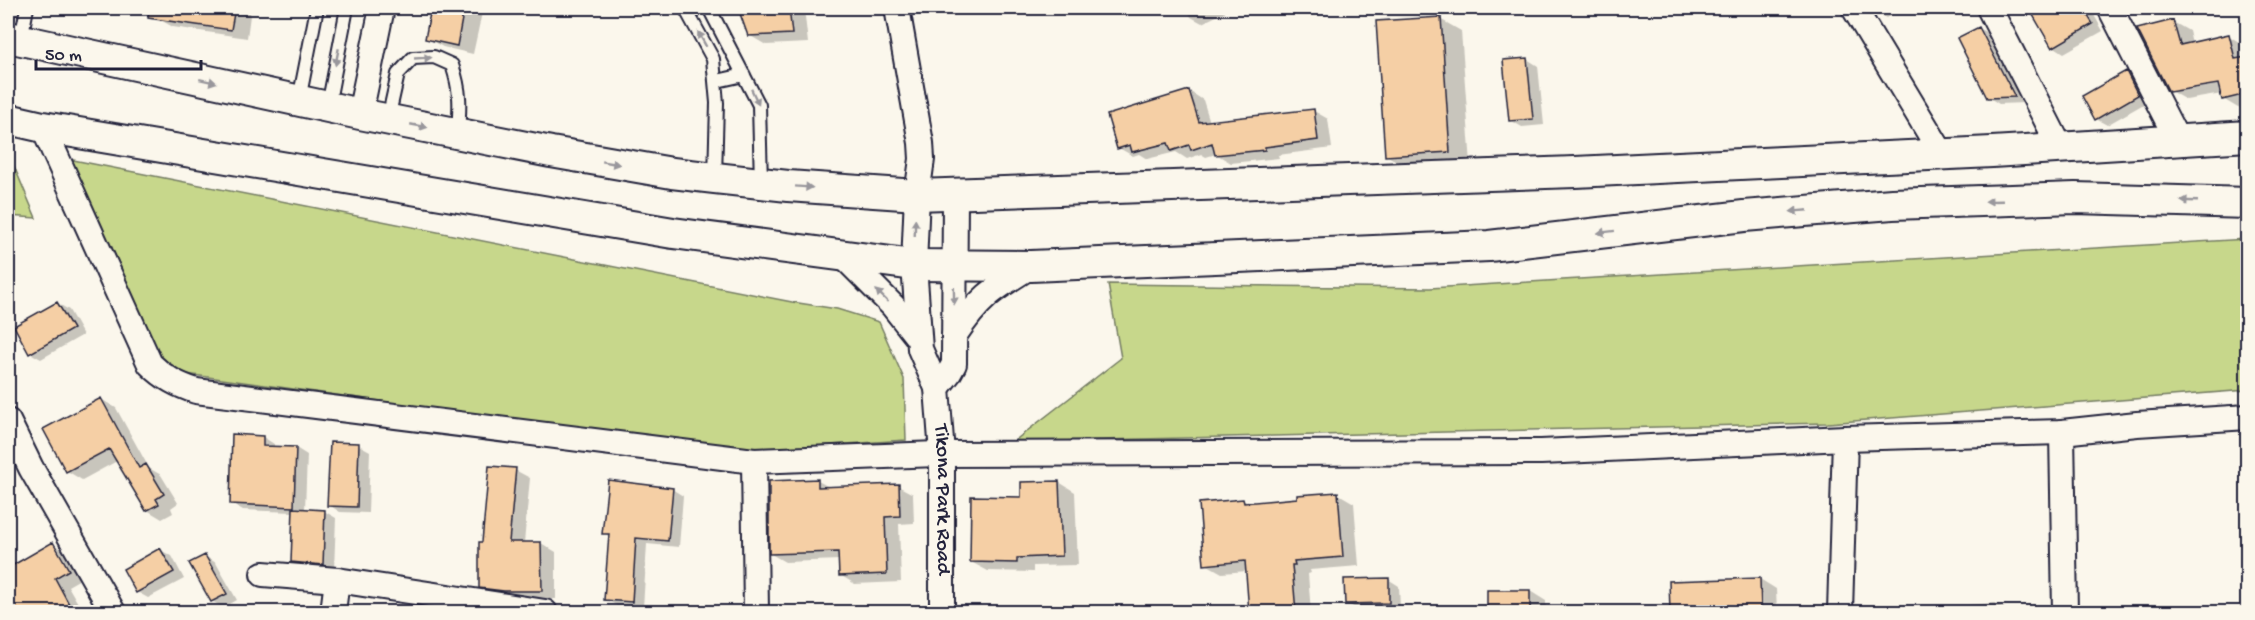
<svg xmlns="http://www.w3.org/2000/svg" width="2255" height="620" font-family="'Gochi Hand',sans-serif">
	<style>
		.green { fill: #c7d78b; stroke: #747c63; stroke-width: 1.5 }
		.shadow { fill: #0003 }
		.building { fill: #f5cfa5; stroke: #22223b; stroke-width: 1.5 }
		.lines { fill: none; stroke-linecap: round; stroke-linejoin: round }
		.service-casing { stroke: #22223b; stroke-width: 16 }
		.minor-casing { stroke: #22223b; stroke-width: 28 }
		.tertiary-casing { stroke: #22223b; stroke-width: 34 }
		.service { stroke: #fbf7ec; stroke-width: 12 }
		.minor { stroke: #fbf7ec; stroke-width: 24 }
		.tertiary { stroke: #fbf7ec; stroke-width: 30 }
		.oneway { fill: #99979c }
		.labels { text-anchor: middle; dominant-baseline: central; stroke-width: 4.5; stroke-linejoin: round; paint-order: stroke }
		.street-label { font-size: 21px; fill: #22223b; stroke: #fbf7ec }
	</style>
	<rect width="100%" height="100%" fill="#fbf7ec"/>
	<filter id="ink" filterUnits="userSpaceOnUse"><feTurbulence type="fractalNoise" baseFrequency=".0167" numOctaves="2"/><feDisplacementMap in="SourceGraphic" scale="12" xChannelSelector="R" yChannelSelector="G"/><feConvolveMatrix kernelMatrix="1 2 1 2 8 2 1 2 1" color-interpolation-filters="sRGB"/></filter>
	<g filter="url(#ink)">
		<path class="green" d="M 8,152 L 36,218 L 8,216 Z
			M 48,155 L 792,302 L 837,309 L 879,322 L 904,379 L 906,440 L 740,451 L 165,371 Z
			M 2247,239 L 2247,390 L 1828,423 L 1013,442 L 1121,358 L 1108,284 L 1430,288 Z"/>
		<path class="shadow" d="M 158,8 L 251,8 L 247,38 L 173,27 L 157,18 Z
			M 433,8 L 483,8 L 473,54 L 443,47 L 426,38 Z
			M 740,8 L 804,8 L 808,43 L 766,45 L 749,35 Z
			M 1187,8 L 1223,8 L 1225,12 L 1202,23 L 1191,17 Z
			M 1872,8 L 1903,8 L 1886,18 L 1875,12 Z
			M 2049,8 L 2090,8 L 2103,31 L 2064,53 L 2053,46 L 2035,15 Z
			M 1440,19 L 1461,31 L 1471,164 L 1407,167 L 1386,155 Z
			M 2173,22 L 2189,31 L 2192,44 L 2229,36 L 2244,45 L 2248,58 L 2248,106 L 2238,108 L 2223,99 L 2222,94 L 2186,100 L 2170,91 Z
			M 1979,28 L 1990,35 L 2025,103 L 1999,104 L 1988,97 Z
			M 1527,59 L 1538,66 L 1544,125 L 1522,127 L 1510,120 Z
			M 2126,73 L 2137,79 L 2149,101 L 2107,125 L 2096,119 Z
			M 1189,91 L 1203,100 L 1210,122 L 1314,111 L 1328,119 L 1332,148 L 1278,155 L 1279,158 L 1231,163 L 1216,154 L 1206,157 L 1201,154 L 1187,159 L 1176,152 L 1147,159 L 1139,154 L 1133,156 L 1119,148 Z
			M 57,303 L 69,310 L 83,335 L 41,359 L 30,353 Z
			M 101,399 L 116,408 L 149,468 L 161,475 L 178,503 L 171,508 L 173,513 L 162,519 L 147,510 L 117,461 L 82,480 L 67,471 Z
			M 263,437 L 274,444 L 274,448 L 296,448 L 307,455 L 305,510 L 324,511 L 336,518 L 334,570 L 304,568 L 293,561 L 294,512 L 243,510 L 231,503 Z
			M 331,444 L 359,445 L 370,451 L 368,513 L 340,512 L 329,505 Z
			M 515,470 L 530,478 L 524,543 L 541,543 L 556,552 L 556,599 L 520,599 L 496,595 L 481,587 L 483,543 Z
			M 818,481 L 831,488 L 898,486 L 913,494 L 914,523 L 899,524 L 901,582 L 855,584 L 840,575 L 840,560 L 785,562 L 771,554 Z
			M 1059,482 L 1075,492 L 1078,565 L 1033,566 L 1033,572 L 988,571 L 971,562 L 1023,498 Z
			M 672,489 L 683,496 L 679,547 L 647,544 L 643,608 L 617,606 L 606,599 L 610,537 L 604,533 Z
			M 1337,493 L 1354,503 L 1359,566 L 1310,570 L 1311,573 L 1308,574 L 1311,612 L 1251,612 L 1247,571 L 1222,573 L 1206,564 L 1243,500 L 1249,504 L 1299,500 Z
			M 53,544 L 67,552 L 82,578 L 68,586 L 83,612 L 8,612 L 8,570 Z
			M 160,550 L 172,556 L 184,579 L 148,598 L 137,592 Z
			M 205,556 L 216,563 L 237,600 L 223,608 L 212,601 Z
			M 1388,579 L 1399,586 L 1400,608 L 1357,609 L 1346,603 Z
			M 1760,579 L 1776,589 L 1777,612 L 1671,612 L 1670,583 Z
			M 1530,591 L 1546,601 L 1546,612 L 1489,612 L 1489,592 Z
			M 1995,603 L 2006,609 L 2006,612 L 1955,612 L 1954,606 Z
			M 894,611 L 896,612 L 869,612 Z"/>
		<path class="building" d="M 149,8 L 235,8 L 231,30 L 148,18 Z
			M 431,8 L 464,8 L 457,46 L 425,39 Z
			M 738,8 L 789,8 L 792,34 L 748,36 Z
			M 2046,8 L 2083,8 L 2093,24 L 2052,48 L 2033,15 Z
			M 1441,17 L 1450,152 L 1385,156 L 1376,21 Z
			M 2173,20 L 2180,45 L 2229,34 L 2235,59 L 2247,57 L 2247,94 L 2222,100 L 2218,84 L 2169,92 L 2137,29 Z
			M 1979,27 L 2015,97 L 1987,98 L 1957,38 Z
			M 1527,58 L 1533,119 L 1509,121 L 1503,60 Z
			M 2126,71 L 2138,95 L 2095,120 L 2082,96 Z
			M 1189,90 L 1199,122 L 1314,109 L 1318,140 L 1265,147 L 1265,150 L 1215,155 L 1212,143 L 1191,150 L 1189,145 L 1171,151 L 1168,143 L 1132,152 L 1130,145 L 1117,149 L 1107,115 Z
			M 57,302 L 73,329 L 29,354 L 14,326 Z
			M 101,398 L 139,468 L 146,464 L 164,494 L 156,499 L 159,504 L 146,511 L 109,449 L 66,472 L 43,429 Z
			M 232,434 L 263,436 L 263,446 L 296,447 L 294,507 L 230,504 Z
			M 330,442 L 359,443 L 357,507 L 327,506 Z
			M 489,466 L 516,468 L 509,542 L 541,542 L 542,591 L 504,591 L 479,588 L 479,542 L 482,542 Z
			M 818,479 L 818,487 L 899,484 L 900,516 L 885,517 L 887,574 L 839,576 L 838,552 L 769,554 L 769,481 Z
			M 608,480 L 673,488 L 668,541 L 636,538 L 632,602 L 604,600 L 609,534 L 602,534 Z
			M 1059,481 L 1062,556 L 1017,558 L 1017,563 L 970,562 L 971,496 L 1021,497 L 1021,482 Z
			M 1338,492 L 1343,557 L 1294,561 L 1295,565 L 1292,565 L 1296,612 L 1249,612 L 1245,561 L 1204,565 L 1199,503 L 1243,499 L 1244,503 L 1297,498 L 1297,495 Z
			M 293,508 L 325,510 L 323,565 L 291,562 Z
			M 53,542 L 69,570 L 55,578 L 70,606 L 58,612 L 17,612 L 8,596 L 8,568 Z
			M 160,548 L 174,572 L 136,593 L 123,569 Z
			M 205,555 L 227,594 L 211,602 L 189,563 Z
			M 1389,578 L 1389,603 L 1345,604 L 1344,579 Z
			M 1760,578 L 1761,612 L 1670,612 L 1669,581 Z
			M 1487,590 L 1530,590 L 1530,612 L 1487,612 Z"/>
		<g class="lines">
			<g class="service-casing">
				<path id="service" d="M 685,8 L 713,59 L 717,103 L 715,177
					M 709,8 L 759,105 L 761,183
					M 21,39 L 27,8
					M 717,81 L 744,75
					M 299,100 L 317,8
					M 328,106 L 347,8
					M 388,119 L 398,74 L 413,58 L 434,57 L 452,65 C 461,91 460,106 458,132"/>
			</g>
			<g class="minor-casing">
				<g id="minor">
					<path id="s1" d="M 897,8 L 921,143 L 922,159 L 917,195 L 914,265 L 920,349 L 937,388 L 942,454 L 942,612"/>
					<path d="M 1854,8 L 1942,154"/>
					<path d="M 1989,8 L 2060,147"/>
					<path d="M 2110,8 L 2177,139"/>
					<path d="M 360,114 L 382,8"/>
					<path d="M 43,127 L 150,364 C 164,378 178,385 196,391 L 754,461 L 937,454 L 1541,452 L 1845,438 L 2062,432 L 2137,424 L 2248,417"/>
					<path d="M 842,255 L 893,306 L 919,339"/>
					<path d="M 954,336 C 980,297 992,290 1031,266"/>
					<path d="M 937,388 L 949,373 L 954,364 L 955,195"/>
					<path d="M 8,421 L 31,468 L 113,612"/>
					<path d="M 2062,432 L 2065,612"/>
					<path d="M 754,461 L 756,612"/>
					<path d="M 263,574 L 337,580 L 545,612"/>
					<path d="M 333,612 L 337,580"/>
					<path d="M 1840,612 L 1845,438"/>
				</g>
			</g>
			<g class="tertiary-casing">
				<path id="tertiary" d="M 8,37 L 360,114 L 551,152 L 672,173 L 715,178 L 788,186 L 917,195 L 1575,172 L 1992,152 L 2248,136
					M 8,119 L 43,127 L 673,233 L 914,265 L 1031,266 L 1489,246 L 1744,216 L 1892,204 L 2075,198 L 2248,203"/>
			</g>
			<use href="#service" class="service"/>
			<use href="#minor" class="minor"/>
			<use href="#tertiary" class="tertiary"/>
		</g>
		<defs><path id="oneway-solid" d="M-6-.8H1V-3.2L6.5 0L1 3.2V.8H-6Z" transform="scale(1.5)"/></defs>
		<g class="oneway">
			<use href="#oneway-solid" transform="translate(702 39) rotate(-119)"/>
			<use href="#oneway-solid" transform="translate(337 57) rotate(101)"/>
			<use href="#oneway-solid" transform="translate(423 58) rotate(-3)"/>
			<use href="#oneway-solid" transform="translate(208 81) rotate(12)"/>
			<use href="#oneway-solid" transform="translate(755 97) rotate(65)"/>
			<use href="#oneway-solid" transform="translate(419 126) rotate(11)"/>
			<use href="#oneway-solid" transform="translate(611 163) rotate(10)"/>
			<use href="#oneway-solid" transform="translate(804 187) rotate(4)"/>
			<use href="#oneway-solid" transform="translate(1994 201) rotate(178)"/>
			<use href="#oneway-solid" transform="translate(2189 201) rotate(-178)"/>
			<use href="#oneway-solid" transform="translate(1799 211) rotate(175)"/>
			<use href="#oneway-solid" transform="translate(915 228) rotate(-88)"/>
			<use href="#oneway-solid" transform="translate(1606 232) rotate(173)"/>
			<use href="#oneway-solid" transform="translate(882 296) rotate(-135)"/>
			<use href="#oneway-solid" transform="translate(954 296) rotate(89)"/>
		</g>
	</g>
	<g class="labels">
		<g class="street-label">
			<text stroke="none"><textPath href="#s1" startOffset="498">Tikona Park Road</textPath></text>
		</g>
	</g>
	<rect width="2255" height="620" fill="none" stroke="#fbf7ec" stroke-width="30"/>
	<rect x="15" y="15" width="2225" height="590" fill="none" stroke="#22223b" stroke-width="2" filter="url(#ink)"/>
	<path d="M36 60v9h165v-9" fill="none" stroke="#22223b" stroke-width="3"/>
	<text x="45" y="60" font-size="18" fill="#22223b" stroke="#fbf7ec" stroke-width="4.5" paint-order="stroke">50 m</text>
</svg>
